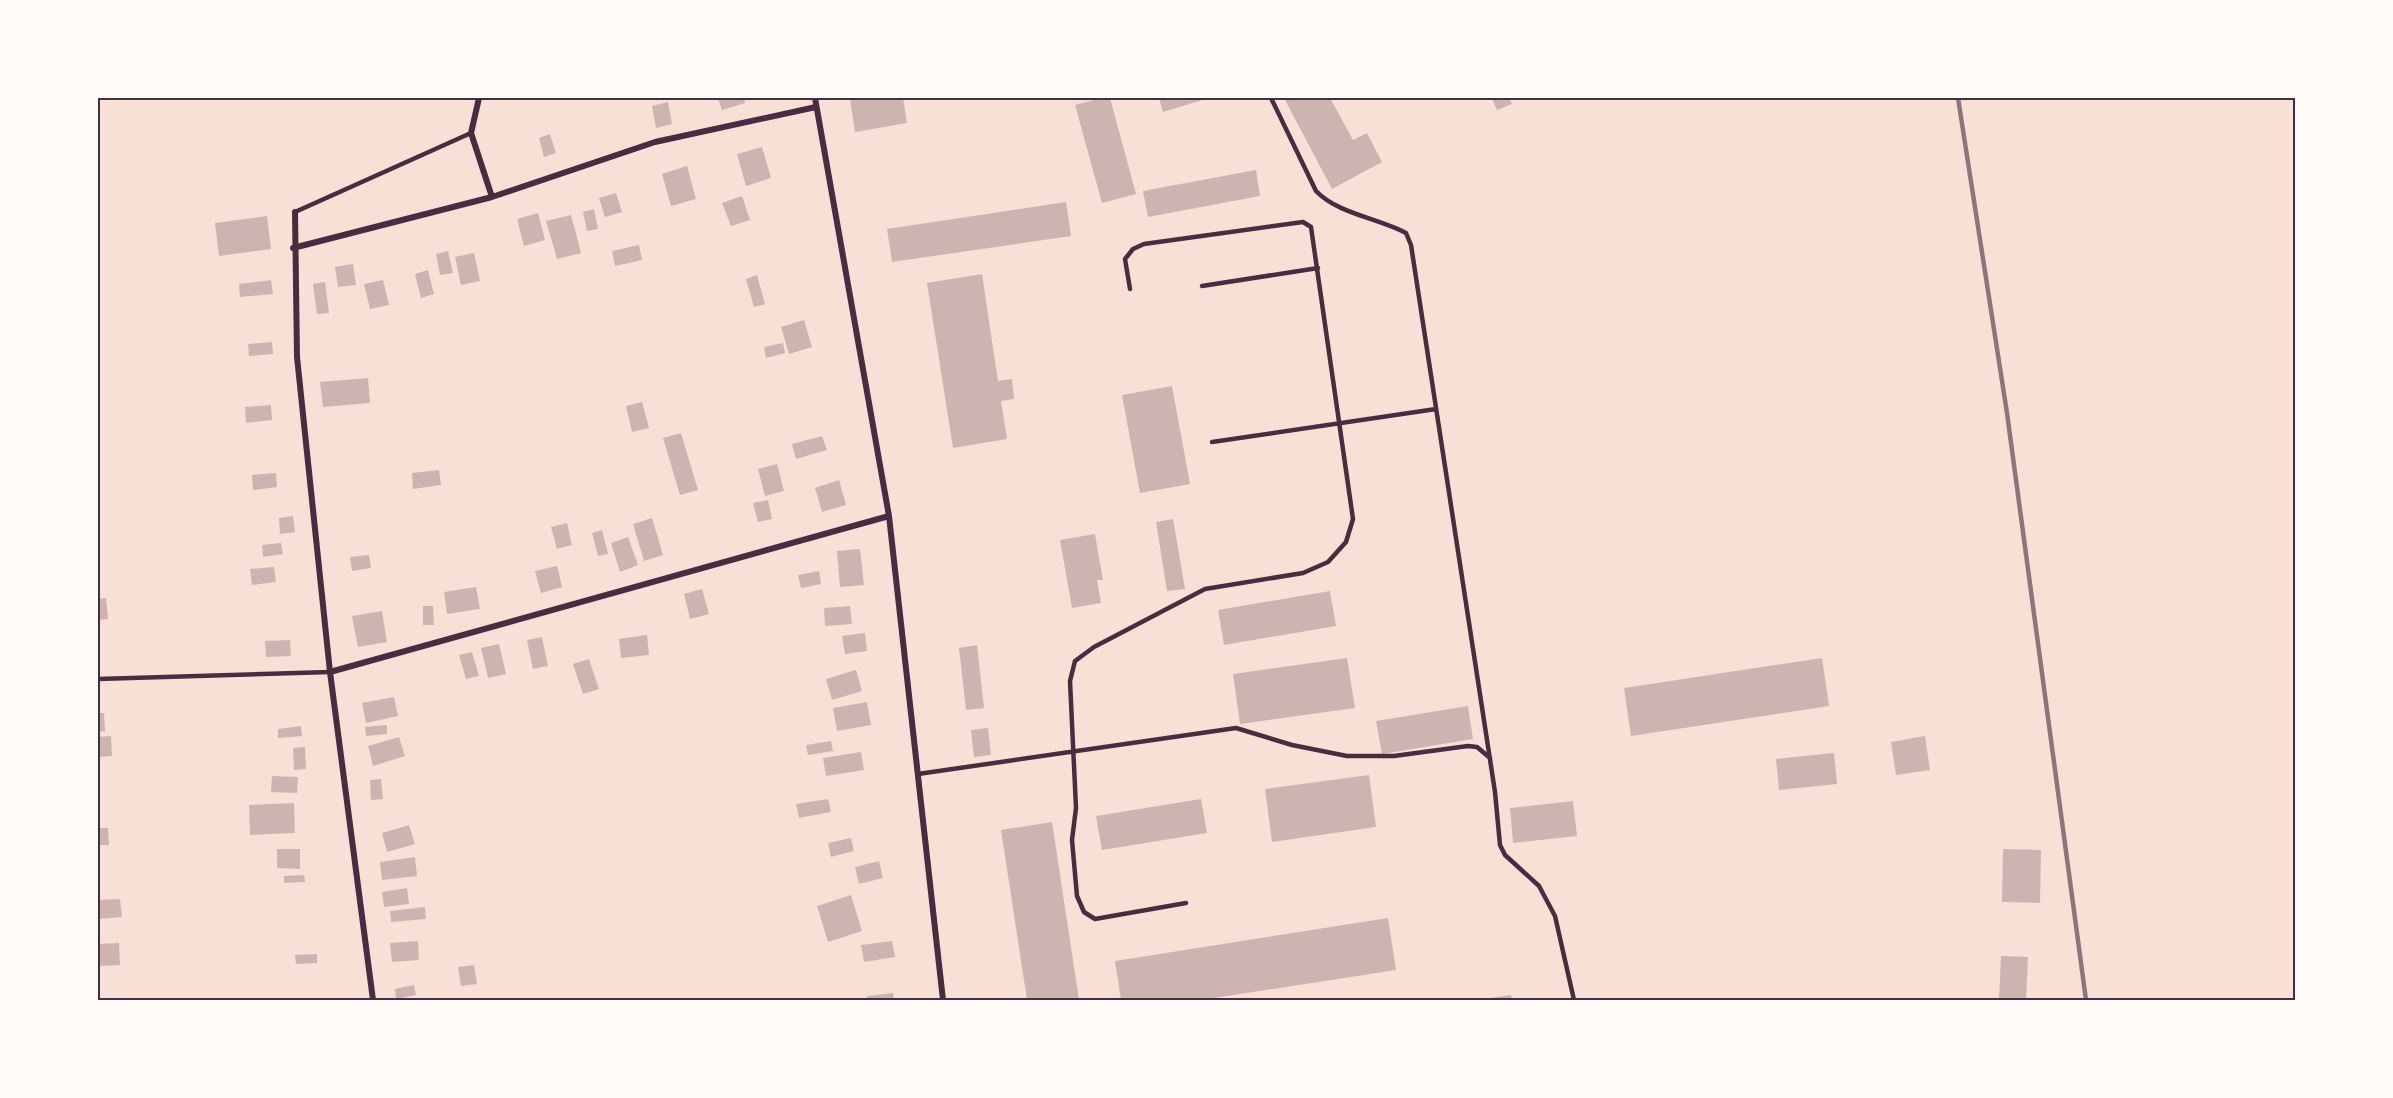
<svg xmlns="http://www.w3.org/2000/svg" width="2393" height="1098" font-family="Ubuntu,sans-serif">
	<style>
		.building { fill: #ccb4b1 }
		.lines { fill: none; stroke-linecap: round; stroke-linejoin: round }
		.service { stroke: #4a2c40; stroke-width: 4.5 }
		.minor { stroke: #4a2c40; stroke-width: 6 }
		.rail { stroke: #8f747c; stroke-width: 4.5 }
		.neatline { fill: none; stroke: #4a2c40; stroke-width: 2 }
	</style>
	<rect width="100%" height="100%" fill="#f7e1d7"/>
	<path class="building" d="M 718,98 L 744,98 L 745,103 L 722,110 Z
		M 860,98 L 903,98 L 907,123 L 855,132 L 850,99 Z
		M 1102,98 L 1110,98 L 1136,194 L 1102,203 L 1075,105 Z
		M 1159,98 L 1209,98 L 1163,112 Z
		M 1284,98 L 1330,98 L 1353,140 L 1367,133 L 1382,162 L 1332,189 Z
		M 1492,98 L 1509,98 L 1512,104 L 1497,110 Z
		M 668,102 L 672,124 L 656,128 L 652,106 Z
		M 550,134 L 556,153 L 544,157 L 539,138 Z
		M 762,147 L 771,178 L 746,186 L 737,154 Z
		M 687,166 L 696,199 L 671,206 L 662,174 Z
		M 1256,170 L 1260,196 L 1148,217 L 1143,191 Z
		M 616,193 L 622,212 L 605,217 L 599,198 Z
		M 742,196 L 750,220 L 731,226 L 722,203 Z
		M 1066,202 L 1071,236 L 892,262 L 887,229 Z
		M 594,209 L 598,229 L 587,231 L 583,212 Z
		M 538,213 L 545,240 L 524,246 L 517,219 Z
		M 571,215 L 581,253 L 557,259 L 546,221 Z
		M 267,216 L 271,249 L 219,256 L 215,223 Z
		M 639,245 L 642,260 L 615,266 L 612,251 Z
		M 448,251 L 453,273 L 440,275 L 436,254 Z
		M 474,253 L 480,281 L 461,285 L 455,257 Z
		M 353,264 L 356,285 L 338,287 L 335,267 Z
		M 428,270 L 434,294 L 421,298 L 415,274 Z
		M 982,274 L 998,381 L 1012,379 L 1014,399 L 1001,401 L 1007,439 L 953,448 L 927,283 Z
		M 757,275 L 765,304 L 754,307 L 746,279 Z
		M 271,280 L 273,294 L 240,297 L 239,284 Z
		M 383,280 L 389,305 L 370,309 L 364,284 Z
		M 325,282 L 329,313 L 317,314 L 313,284 Z
		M 804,320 L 812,347 L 789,354 L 781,327 Z
		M 272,342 L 273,354 L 249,356 L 248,344 Z
		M 783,343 L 785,353 L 766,358 L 764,347 Z
		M 368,378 L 370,403 L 323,407 L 320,382 Z
		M 1172,386 L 1190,484 L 1140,493 L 1122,395 Z
		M 642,402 L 649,428 L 632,432 L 626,406 Z
		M 271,405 L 272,420 L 246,423 L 245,407 Z
		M 681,433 L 698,490 L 680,495 L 663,438 Z
		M 822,436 L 827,450 L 796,459 L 792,444 Z
		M 777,464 L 784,491 L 765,496 L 758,469 Z
		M 439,470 L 441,485 L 413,489 L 412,473 Z
		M 276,473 L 277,487 L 253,490 L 252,475 Z
		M 839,480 L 846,505 L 822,512 L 815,488 Z
		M 768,500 L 772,519 L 758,522 L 753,503 Z
		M 293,516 L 295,532 L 280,534 L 279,518 Z
		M 652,518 L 663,555 L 644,561 L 633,524 Z
		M 1173,519 L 1185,589 L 1167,591 L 1156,522 Z
		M 567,523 L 572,545 L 557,549 L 551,527 Z
		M 602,530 L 608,554 L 598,556 L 592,533 Z
		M 1095,534 L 1103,580 L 1097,580 L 1101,603 L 1072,608 L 1060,540 Z
		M 628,537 L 638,565 L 620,572 L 611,543 Z
		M 281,543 L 283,554 L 263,557 L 262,545 Z
		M 860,549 L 864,585 L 840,587 L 837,551 Z
		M 369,555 L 371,568 L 352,571 L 350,557 Z
		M 557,566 L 562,587 L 541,593 L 535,571 Z
		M 274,567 L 276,582 L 252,585 L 250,569 Z
		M 819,571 L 821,584 L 801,588 L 798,575 Z
		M 476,587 L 480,609 L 447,614 L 444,592 Z
		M 702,589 L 709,614 L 690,619 L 684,594 Z
		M 1330,591 L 1336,626 L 1224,645 L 1218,610 Z
		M 106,598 L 108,619 L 98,620 L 98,599 Z
		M 423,606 L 433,606 L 434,625 L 423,625 Z
		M 850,606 L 852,624 L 825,626 L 824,608 Z
		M 382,611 L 387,642 L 358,647 L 352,616 Z
		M 865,633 L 867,651 L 845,654 L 842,636 Z
		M 647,635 L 649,655 L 621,658 L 619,639 Z
		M 542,637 L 548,666 L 533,669 L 527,640 Z
		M 290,640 L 291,656 L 266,657 L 265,641 Z
		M 499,644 L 506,674 L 488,678 L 481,648 Z
		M 977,645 L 984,708 L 966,710 L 959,648 Z
		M 472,652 L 479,676 L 466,679 L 459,655 Z
		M 1347,658 L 1355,708 L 1240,724 L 1233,674 Z
		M 1822,658 L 1829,706 L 1631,736 L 1624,688 Z
		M 589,659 L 599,689 L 583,694 L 573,664 Z
		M 856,670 L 862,691 L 832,700 L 826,679 Z
		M 394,697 L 398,716 L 366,723 L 362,703 Z
		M 867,702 L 871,725 L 837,731 L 833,708 Z
		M 1468,706 L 1473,739 L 1382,754 L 1376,721 Z
		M 98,713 L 104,713 L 105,731 L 98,732 Z
		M 387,725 L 387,734 L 366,736 L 365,727 Z
		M 301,726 L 302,736 L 278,738 L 278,729 Z
		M 988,728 L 991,755 L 974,757 L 971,730 Z
		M 111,736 L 112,756 L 98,757 L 98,737 Z
		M 1925,736 L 1930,770 L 1896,775 L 1891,742 Z
		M 399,737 L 405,756 L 373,766 L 368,746 Z
		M 831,741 L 833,751 L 808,755 L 806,745 Z
		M 305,747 L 306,769 L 294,770 L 293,748 Z
		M 861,752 L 864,770 L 826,776 L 823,758 Z
		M 1834,753 L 1837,784 L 1779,790 L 1776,759 Z
		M 1369,775 L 1376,827 L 1272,842 L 1265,789 Z
		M 272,776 L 298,777 L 297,793 L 271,792 Z
		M 381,779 L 383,799 L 371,800 L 370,780 Z
		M 828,799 L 831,812 L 799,818 L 796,804 Z
		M 1201,799 L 1207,833 L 1102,850 L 1096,816 Z
		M 1573,801 L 1577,836 L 1513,843 L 1510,808 Z
		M 294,803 L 295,833 L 250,835 L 249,805 Z
		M 1052,822 L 1079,1000 L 1027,1000 L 1001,830 Z
		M 409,825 L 415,844 L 387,852 L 382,833 Z
		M 98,828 L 108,828 L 109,845 L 98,845 Z
		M 851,838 L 854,851 L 831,857 L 828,843 Z
		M 277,849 L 300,849 L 300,869 L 277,868 Z
		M 2003,849 L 2041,850 L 2040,903 L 2002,902 Z
		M 415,857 L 417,876 L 382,880 L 380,862 Z
		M 879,861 L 883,878 L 859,884 L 855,867 Z
		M 304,875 L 305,882 L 284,883 L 284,876 Z
		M 407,888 L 409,904 L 384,907 L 382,892 Z
		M 851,895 L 862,931 L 828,942 L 817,906 Z
		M 120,899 L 122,917 L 98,919 L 98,900 Z
		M 425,907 L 426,919 L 391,922 L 390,911 Z
		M 1388,918 L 1396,970 L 1201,1000 L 1121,1000 L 1115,961 Z
		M 418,941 L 419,960 L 392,962 L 390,943 Z
		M 892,941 L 895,957 L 864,962 L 861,945 Z
		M 119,943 L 120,965 L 98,966 L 98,944 Z
		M 317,954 L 317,963 L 296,964 L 295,955 Z
		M 2001,956 L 2028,957 L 2026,1000 L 1999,1000 Z
		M 474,965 L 477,984 L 461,986 L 458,967 Z
		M 414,985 L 416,995 L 396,999 L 395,989 Z
		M 893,993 L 894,1000 L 867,1000 L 867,996 Z
		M 1511,995 L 1512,1000 L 1483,1000 L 1483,999 Z"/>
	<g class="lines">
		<path class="service" d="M 1271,98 L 1316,191 C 1338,214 1378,218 1406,233 L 1411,245 L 1495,792 L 1500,845 L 1505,855 L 1539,886 L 1555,916 L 1574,1000
			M 295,212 L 471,133
			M 1202,286 L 1318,268
			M 1130,289 L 1125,259 L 1133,249 L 1144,244 L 1303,222 L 1311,227 L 1353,519 L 1346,542 L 1328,562 L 1303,573 L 1205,589 L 1094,647 L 1075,661 L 1070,681 L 1076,808 L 1072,840 L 1077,896 L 1084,912 L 1095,919 L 1186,903
			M 1212,442 L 1436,409
			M 98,679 L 330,672
			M 918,774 L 1236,728 L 1292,745 L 1347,756 L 1394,756 L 1468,746 L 1477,747 L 1490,758"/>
		<path class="minor" d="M 479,98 L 471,133 L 492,197
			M 815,98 L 889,516 L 943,1000
			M 295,212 L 297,357 L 330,672 L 373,1000
			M 293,248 L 492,197 L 655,142 L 816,107
			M 330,672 L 889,516"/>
		<path class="rail" d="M 1958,98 L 2007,413 L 2086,1000"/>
	</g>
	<rect width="2393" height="1098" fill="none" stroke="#fffaf5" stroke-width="198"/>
	<rect x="99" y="99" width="2195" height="900" class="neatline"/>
</svg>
